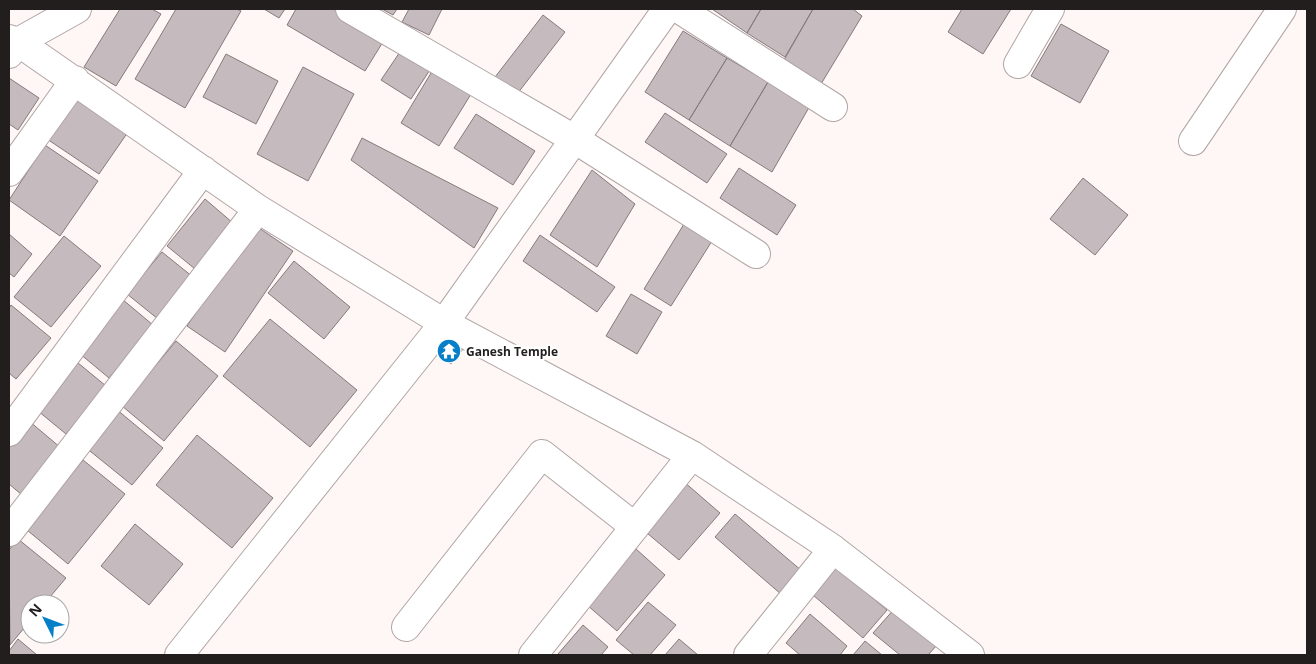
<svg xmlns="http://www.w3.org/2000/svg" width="1316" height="664" font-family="'Open Sans',sans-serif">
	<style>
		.building { fill: #c5babd; stroke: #857b7e }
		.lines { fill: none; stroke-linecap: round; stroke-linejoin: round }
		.minor-casing { stroke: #b0a5a4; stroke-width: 30 }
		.minor { stroke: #fff; stroke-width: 28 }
		.labels { text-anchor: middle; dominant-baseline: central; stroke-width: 4.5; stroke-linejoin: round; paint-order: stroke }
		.poi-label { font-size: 12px; font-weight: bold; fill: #221e1e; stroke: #fff; text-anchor: start }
	</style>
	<rect width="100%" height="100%" fill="#fef7f6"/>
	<path class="building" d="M 120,9 L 152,9 L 161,14 L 116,86 L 84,67 Z
		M 176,9 L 237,9 L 241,11 L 185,108 L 135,79 Z
		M 264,9 L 285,9 L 279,18 Z
		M 296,9 L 338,9 L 386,37 L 365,71 L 287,25 Z
		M 382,9 L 397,9 L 393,15 Z
		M 409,9 L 442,9 L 429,35 L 402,22 Z
		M 712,9 L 761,9 L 747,33 Z
		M 761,9 L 813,9 L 785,57 L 747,33 Z
		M 813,9 L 853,9 L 862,16 L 818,89 L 780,67 Z
		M 962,9 L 1011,9 L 983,54 L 948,32 Z
		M 543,15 L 565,32 L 514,98 L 492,81 Z
		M 1061,24 L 1109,51 L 1080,103 L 1031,76 Z
		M 683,31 L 727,58 L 689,120 L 645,92 Z
		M 406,43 L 435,62 L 411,99 L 381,80 Z
		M 226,54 L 278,81 L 256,124 L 203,97 Z
		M 727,58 L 768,82 L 730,146 L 689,120 Z
		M 437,63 L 476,86 L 439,146 L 401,123 Z
		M 303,67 L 354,94 L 308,181 L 257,154 Z
		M 9,78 L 39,98 L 18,130 L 9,124 Z
		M 768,82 L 811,104 L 772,172 L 730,146 Z
		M 76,96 L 128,132 L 99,174 L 47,139 Z
		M 665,113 L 727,154 L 707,183 L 645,142 Z
		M 476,114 L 535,151 L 513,185 L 454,148 Z
		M 362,138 L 498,208 L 474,248 L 351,160 Z
		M 45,145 L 98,181 L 60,236 L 9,200 Z
		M 739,168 L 796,205 L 777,235 L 720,198 Z
		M 592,170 L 635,204 L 597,267 L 550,235 Z
		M 1083,178 L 1128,215 L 1095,255 L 1050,219 Z
		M 205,199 L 233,223 L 195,269 L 167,246 Z
		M 684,224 L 712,241 L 671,306 L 644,289 Z
		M 256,226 L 293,251 L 225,352 L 187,326 Z
		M 9,234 L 32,254 L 14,277 L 9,273 Z
		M 540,235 L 615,287 L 597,312 L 523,261 Z
		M 64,236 L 101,266 L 51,327 L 14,297 Z
		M 162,252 L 193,277 L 158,319 L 127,294 Z
		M 294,261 L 350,307 L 324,339 L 268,293 Z
		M 631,294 L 662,312 L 637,354 L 606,336 Z
		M 122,299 L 153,325 L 109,378 L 79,353 Z
		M 11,305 L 51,338 L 16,379 L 9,373 L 9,308 Z
		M 270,319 L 357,390 L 310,447 L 223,376 Z
		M 447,336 L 463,349 L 451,364 L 435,352 Z
		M 176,341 L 218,376 L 164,441 L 122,406 Z
		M 72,358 L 106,386 L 66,434 L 32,406 Z
		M 116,409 L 163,448 L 132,485 L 85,447 Z
		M 29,421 L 61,448 L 22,495 L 9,484 L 9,446 Z
		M 197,435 L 273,498 L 232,548 L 156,485 Z
		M 83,460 L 125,494 L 68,564 L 27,530 Z
		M 683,481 L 720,513 L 679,560 L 641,528 Z
		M 735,514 L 802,571 L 782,595 L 715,537 Z
		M 135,524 L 183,564 L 149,605 L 101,566 Z
		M 18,539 L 66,578 L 44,604 L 30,604 L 30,621 L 10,645 L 9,550 Z
		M 636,549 L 665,575 L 617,631 L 587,605 Z
		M 836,567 L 887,610 L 863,638 L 813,595 Z
		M 648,602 L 676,625 L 650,655 L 634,655 L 616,640 Z
		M 896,607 L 938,644 L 928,655 L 900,655 L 873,633 Z
		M 810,614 L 847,646 L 840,655 L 800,655 L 786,643 Z
		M 583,625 L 608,647 L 601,655 L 560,655 L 558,654 Z
		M 18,639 L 37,655 L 9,655 L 9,651 Z
		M 679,639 L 698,655 L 665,655 Z
		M 865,641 L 882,655 L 853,655 Z"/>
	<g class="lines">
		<g class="minor-casing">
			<path id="minor" d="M 350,9 L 576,140 L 756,254
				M 679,9 L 833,107
				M 9,39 L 18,42 L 258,209 L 444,323 L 692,455 L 833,549 L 970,655
				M 9,54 L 18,42 L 77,9
				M 1018,64 L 1050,9
				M 1193,141 L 1282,9
				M 9,172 L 75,80
				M 9,432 L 203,170
				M 9,532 L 258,209
				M 406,627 L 542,454 L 635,527
				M 179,655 L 444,323 L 667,9
				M 533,655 L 692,455
				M 748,655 L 833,549"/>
		</g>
		<use href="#minor" class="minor"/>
	</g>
	<defs>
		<g id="temple-disc" transform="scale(1.25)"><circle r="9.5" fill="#067fc8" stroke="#fff"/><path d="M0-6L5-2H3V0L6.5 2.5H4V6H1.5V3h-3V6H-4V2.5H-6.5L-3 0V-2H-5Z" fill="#fff"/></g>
	</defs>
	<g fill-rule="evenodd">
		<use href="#temple-disc" x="449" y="351"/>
	</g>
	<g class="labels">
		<g class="poi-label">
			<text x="466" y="351">Ganesh Temple</text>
		</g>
	</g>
	<rect width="1316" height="664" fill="none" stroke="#221e1e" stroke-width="20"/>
	<g transform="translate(45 619) rotate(312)"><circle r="24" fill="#ffffff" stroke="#a7a5a5"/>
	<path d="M0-4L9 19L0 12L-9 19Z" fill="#067fc8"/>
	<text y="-8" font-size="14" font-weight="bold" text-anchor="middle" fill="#221e1e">N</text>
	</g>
</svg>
